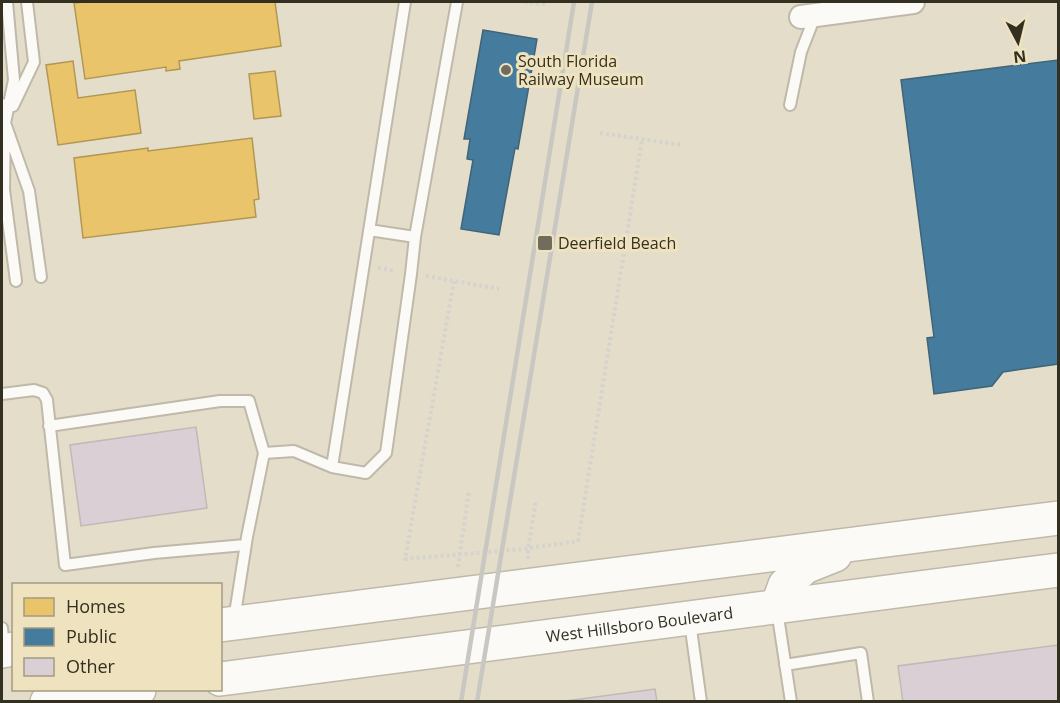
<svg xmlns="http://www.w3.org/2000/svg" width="1060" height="703" font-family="'Open Sans',sans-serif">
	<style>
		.homes { fill: #e9c46a; stroke: #b29754; stroke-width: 1.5 }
		.public { fill: #457b9d; stroke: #406478; stroke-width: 1.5 }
		.building { fill: #dbcfd6; stroke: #c0b9b7; stroke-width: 1.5 }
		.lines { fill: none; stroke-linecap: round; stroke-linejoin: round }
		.lane-casing { stroke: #bfb9aa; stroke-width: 14 }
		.street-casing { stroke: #bfb9aa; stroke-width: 26 }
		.primary-casing { stroke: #bfb9aa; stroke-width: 36 }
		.path { stroke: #d5d3cd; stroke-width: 4; stroke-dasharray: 3 3; stroke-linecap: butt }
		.lane { stroke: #fbfaf7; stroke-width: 10 }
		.street { stroke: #fbfaf7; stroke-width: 22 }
		.primary { stroke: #fbfaf7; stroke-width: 33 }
		.rail { stroke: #c8c7c2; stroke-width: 4.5 }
		.poi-dot { fill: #716c5c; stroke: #efe3bf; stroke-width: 2 }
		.labels { text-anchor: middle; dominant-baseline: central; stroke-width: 6; stroke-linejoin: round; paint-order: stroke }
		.poi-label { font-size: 16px; fill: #332f21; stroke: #efe3bf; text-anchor: start }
		.street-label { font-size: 16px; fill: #332f21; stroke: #efe3bf }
	</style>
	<rect width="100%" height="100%" fill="#e4ddca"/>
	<path class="homes" d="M 84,2 L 275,2 L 281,46 L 179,61 L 180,69 L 166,71 L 166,67 L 85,79 L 74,3 Z
		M 73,61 L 78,98 L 135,90 L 141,133 L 58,145 L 46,65 Z
		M 275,71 L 281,116 L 254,119 L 249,74 Z
		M 252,138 L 259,199 L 254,200 L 256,217 L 83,238 L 74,158 L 148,148 L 148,151 Z"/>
	<path class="public" d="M 483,30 L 537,39 L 518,149 L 515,148 L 499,235 L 461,229 L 473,160 L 467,159 L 470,139 L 464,139 Z
		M 1058,60 L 1058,364 L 1003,372 L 992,386 L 934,394 L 927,338 L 934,337 L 901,80 Z"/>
	<path class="building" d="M 196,427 L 207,508 L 81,526 L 70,445 Z
		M 1058,645 L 1058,702 L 903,702 L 898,666 Z
		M 655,689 L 657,702 L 558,702 Z"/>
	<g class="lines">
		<g class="lane-casing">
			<path id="lane" d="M 7,2 L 14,80 L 5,123 L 4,190 L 16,281
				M 2,104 L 5,123 L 29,191 L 41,277
				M 790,105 L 801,52 L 815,16
				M 13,106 L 34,62 L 27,2
				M 369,230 L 415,237
				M 2,394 L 34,390 L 43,393 L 47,400 L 65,565 L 154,553 L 245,545
				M 49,426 L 220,401 L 249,401 L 264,453
				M 332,467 L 405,2
				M 777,610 L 791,702
				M 234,620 L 247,537 L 264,453 L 294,451 L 332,467 L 366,473 L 386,453 L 411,274 L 415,237 L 457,2
				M 690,622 L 701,702
				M 2,628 L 4,647
				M 785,665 L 861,653 L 868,702"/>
		</g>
		<g class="street-casing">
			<path id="street" d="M 801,17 L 913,2"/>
		</g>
		<g class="primary-casing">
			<g id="primary">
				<path d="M 777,607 L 785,585 L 805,567 L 835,555"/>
				<path d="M 220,625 L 1058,518"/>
				<path d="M 2,651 L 14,649"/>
				<path id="s1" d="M 220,679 L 1058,570"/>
				<path d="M 47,702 L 139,690"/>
			</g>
		</g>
		<path class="path" d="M 524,2 L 545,4
			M 600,133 L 682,145
			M 378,268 L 395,271
			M 426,276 L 499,289
			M 454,281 L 405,559 L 523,549 L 578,541 L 642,139
			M 528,559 L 528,549 L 536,500
			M 458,567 L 469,490"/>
		<use href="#lane" class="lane"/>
		<use href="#street" class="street"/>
		<use href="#primary" class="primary"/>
		<path class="rail" d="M 461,702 L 574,2
			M 477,702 L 592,2"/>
	</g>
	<g class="poi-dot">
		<circle cx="506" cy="70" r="6"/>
		<rect x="537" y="235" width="16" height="16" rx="3"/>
	</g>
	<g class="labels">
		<g class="poi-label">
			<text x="518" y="61">South Florida<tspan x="518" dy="18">Railway Museum</tspan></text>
			<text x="558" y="243">Deerfield Beach</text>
		</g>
		<g class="street-label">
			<text stroke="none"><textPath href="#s1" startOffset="423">West Hillsboro Boulevard</textPath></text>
		</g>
	</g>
	<rect width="1060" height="703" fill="none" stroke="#332f21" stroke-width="6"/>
	<rect x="12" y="583" width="210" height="108" fill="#efe3bf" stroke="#a49b80" stroke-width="1.5"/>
	<rect x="24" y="598" width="30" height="18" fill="#e9c46a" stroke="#a49b80" stroke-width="1.5"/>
	<text x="66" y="613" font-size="18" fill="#332f21">Homes</text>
	<rect x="24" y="628" width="30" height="18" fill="#457b9d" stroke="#a49b80" stroke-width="1.5"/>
	<text x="66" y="643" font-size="18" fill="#332f21">Public</text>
	<rect x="24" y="658" width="30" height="18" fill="#dbcfd6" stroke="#a49b80" stroke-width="1.5"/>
	<text x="66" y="673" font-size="18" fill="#332f21">Other</text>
	<g transform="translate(1018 42) rotate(173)" stroke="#efe3bf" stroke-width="4.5" paint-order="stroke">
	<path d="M0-4.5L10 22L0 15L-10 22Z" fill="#332f21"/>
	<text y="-9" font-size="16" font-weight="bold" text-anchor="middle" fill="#332f21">N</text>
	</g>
</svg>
